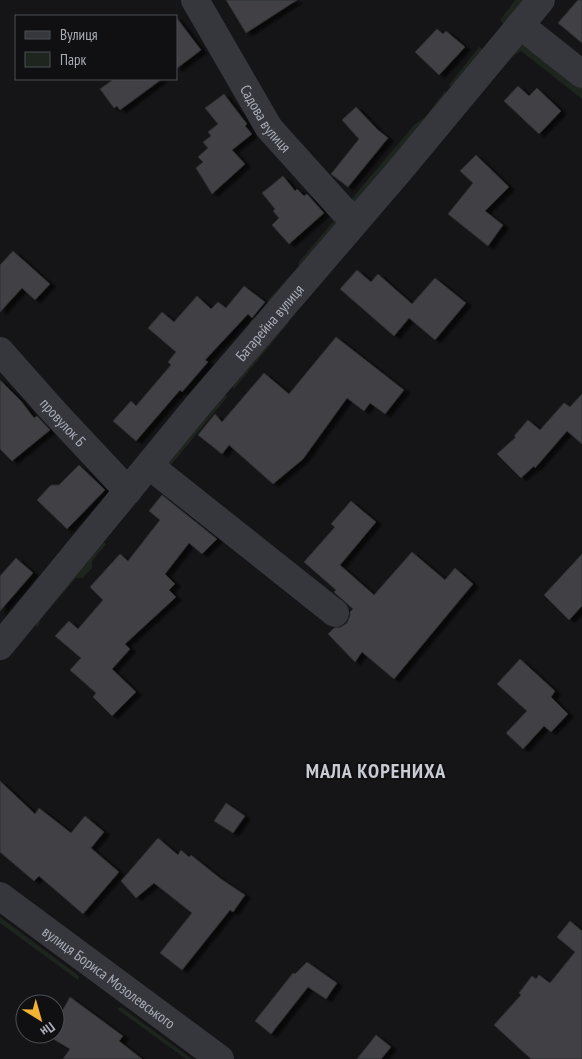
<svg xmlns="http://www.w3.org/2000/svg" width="582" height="1059" font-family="'PT Sans Narrow',sans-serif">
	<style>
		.green { fill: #1d251e }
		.building { fill: #3f4044; stroke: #2f2f33; filter: url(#shadow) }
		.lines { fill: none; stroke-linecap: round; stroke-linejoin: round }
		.minor { stroke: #36373c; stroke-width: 28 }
		.labels { text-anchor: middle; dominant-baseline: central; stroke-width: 4; stroke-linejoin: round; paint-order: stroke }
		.street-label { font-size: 15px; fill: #a7acb7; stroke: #101012 }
		.district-label { font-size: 20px; font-weight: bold; letter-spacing: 1px; fill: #c8cbd3; stroke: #101012 }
	</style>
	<defs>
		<filter id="shadow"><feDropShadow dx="5.5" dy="3" stdDeviation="1" flood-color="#0009"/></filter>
	</defs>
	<rect width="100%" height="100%" fill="#151517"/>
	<path class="green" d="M 208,0 C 235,45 260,92 291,135 C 308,158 328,180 349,202 L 414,125 L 425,117 L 445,91 L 448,94 L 450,98 L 374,188 L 356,207 L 347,207 L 337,198 L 286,137 L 244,70 L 205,2 Z
		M 515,0 L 532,0 L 505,26 L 500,20 Z
		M 521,42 L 582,85 L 582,99 L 521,51 L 507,60 L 430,156 L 425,152 Z
		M 479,47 L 488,52 L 455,91 L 449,85 Z
		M 337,217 L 341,220 L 256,327 L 250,322 L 268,300 L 299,266 L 298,263 Z
		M 285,316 L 290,321 L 234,389 L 229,381 Z
		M 218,394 L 228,396 L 170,466 L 164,470 L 168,455 Z
		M 99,539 L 106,544 L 92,561 L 92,568 L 83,578 L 76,578 L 41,619 L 38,627 L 30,621 Z
		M 0,917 L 79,976 L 78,980 L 0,923 Z
		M 121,1007 L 192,1059 L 186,1059 L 117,1009 Z"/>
	<path class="building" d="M 226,0 L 297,0 L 246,33 Z
		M 578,0 L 582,0 L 582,43 L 558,23 Z
		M 176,17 L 201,50 L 176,69 Z
		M 437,29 L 443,34 L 446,31 L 465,47 L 439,75 L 415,52 Z
		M 114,79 L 162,79 L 120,110 L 117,106 L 114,108 L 100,89 Z
		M 518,86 L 529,96 L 537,88 L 561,111 L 539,134 L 504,101 Z
		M 224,94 L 247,124 L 245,126 L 252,134 L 232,150 L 245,164 L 212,194 L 196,168 L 203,162 L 198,157 L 208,148 L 203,142 L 211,136 L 208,132 L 218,124 L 205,108 Z
		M 356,107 L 378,130 L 388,138 L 348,187 L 331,174 L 359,139 L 342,120 Z
		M 476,155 L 509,187 L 485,211 L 503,225 L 488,246 L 448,214 L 473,183 L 460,171 Z
		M 283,176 L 295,191 L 297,189 L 304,196 L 307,194 L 324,213 L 289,244 L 272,225 L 279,218 L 273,211 L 275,209 L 262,193 Z
		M 13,251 L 50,284 L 35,300 L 22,288 L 0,312 L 0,265 Z
		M 357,270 L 371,282 L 378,274 L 412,304 L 435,278 L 466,303 L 435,340 L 409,318 L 394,336 L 340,289 Z
		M 244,286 L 265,302 L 252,318 L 248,314 L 205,360 L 208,362 L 182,392 L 180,390 L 136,441 L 113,421 L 131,401 L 136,406 L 171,365 L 168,362 L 176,352 L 148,328 L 162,312 L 174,322 L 197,296 L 211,309 L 218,302 L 226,308 Z
		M 336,337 L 404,390 L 385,414 L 370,403 L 364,411 L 347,398 L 303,459 L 273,484 L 229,445 L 222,454 L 198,435 L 215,414 L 222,422 L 264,373 L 289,394 Z
		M 0,380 L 21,401 L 34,418 L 37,416 L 50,430 L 12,461 L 0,449 Z
		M 582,394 L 582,444 L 567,431 L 535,468 L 534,466 L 521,478 L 497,454 L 516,437 L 514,436 L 528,420 L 540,430 L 564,403 L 570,407 Z
		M 79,465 L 105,490 L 67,529 L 37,500 L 51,485 L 59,485 Z
		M 162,495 L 217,539 L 202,554 L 189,543 L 165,574 L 175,584 L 169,590 L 176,597 L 125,644 L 130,649 L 112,669 L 136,692 L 112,716 L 93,697 L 96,693 L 70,670 L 81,658 L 55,636 L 69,621 L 78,629 L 103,600 L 90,587 L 120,554 L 128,561 L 160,520 L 149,511 Z
		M 351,501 L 376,522 L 340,565 L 374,595 L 412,552 L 445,580 L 455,568 L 473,584 L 394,679 L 362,652 L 355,662 L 328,634 L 334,628 L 341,627 L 347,623 L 350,616 L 350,612 L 353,609 L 334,592 L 336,590 L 304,562 L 335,527 L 331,524 Z
		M 582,554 L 582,606 L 569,620 L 544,595 Z
		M 16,558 L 33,573 L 0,611 L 0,576 Z
		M 520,659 L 555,691 L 551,697 L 568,714 L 551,732 L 544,726 L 523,749 L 506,733 L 527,711 L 497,684 Z
		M 0,781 L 35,814 L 39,808 L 71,833 L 85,816 L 104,832 L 91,848 L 119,872 L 83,914 L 39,876 L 34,881 L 0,852 Z
		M 226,803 L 245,816 L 233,833 L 214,821 Z
		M 158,838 L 178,855 L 181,850 L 189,857 L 191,855 L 221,879 L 245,895 L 233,912 L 230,910 L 182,970 L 160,953 L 192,913 L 154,883 L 136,898 L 121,881 Z
		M 570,921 L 582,931 L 582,1059 L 531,1059 L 494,1025 L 521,995 L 519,993 L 532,976 L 536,979 L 539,975 L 550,983 L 575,952 L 557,937 Z
		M 307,962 L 337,983 L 326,999 L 308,987 L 271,1034 L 255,1021 L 293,973 L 295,974 Z
		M 70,997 L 123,1036 L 119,1041 L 142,1059 L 63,1059 L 70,1049 L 48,1036 L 49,1034 L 55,1034 L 55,1024 Z
		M 376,1035 L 391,1047 L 381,1059 L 357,1059 Z"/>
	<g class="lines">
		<g class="minor">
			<path id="s1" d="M 195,0 L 269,128 L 342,209 L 355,220"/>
			<path d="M 520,25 L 582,74"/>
			<path id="s2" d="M 0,351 L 55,413 L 128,491"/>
			<path d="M 150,466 L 335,613"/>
			<path id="s3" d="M 0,646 L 199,404 L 400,170 L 541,0"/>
			<path id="s4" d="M 0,896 L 220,1059"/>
		</g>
	</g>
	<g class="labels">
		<g class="street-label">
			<text stroke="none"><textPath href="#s1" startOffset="138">Садова вулиця</textPath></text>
			<text stroke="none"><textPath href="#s3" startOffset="421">Батарейна вулиця</textPath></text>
			<text stroke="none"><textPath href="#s2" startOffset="95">провулок Б</textPath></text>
			<text stroke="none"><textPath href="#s4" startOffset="136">вулиця Бориса Мозолевського</textPath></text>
		</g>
		<g class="district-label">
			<text x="376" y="771">МАЛА КОРЕНИХА</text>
		</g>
	</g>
	<rect x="15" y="15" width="162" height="65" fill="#101012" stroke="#4c4e54"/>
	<rect x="25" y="31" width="25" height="8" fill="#36373c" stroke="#4c4e54"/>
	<text x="60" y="40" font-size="15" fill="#a7acb7">Вулиця</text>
	<rect x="25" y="52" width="25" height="15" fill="#1d251e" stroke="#4c4e54"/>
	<text x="60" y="65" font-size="15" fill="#a7acb7">Парк</text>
	<g transform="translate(40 1019) rotate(143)"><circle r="24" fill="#101012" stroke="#4c4e54"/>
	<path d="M0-4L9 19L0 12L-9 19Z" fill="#f2b233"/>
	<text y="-8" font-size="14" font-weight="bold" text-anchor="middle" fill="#a7acb7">Пн</text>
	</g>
</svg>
